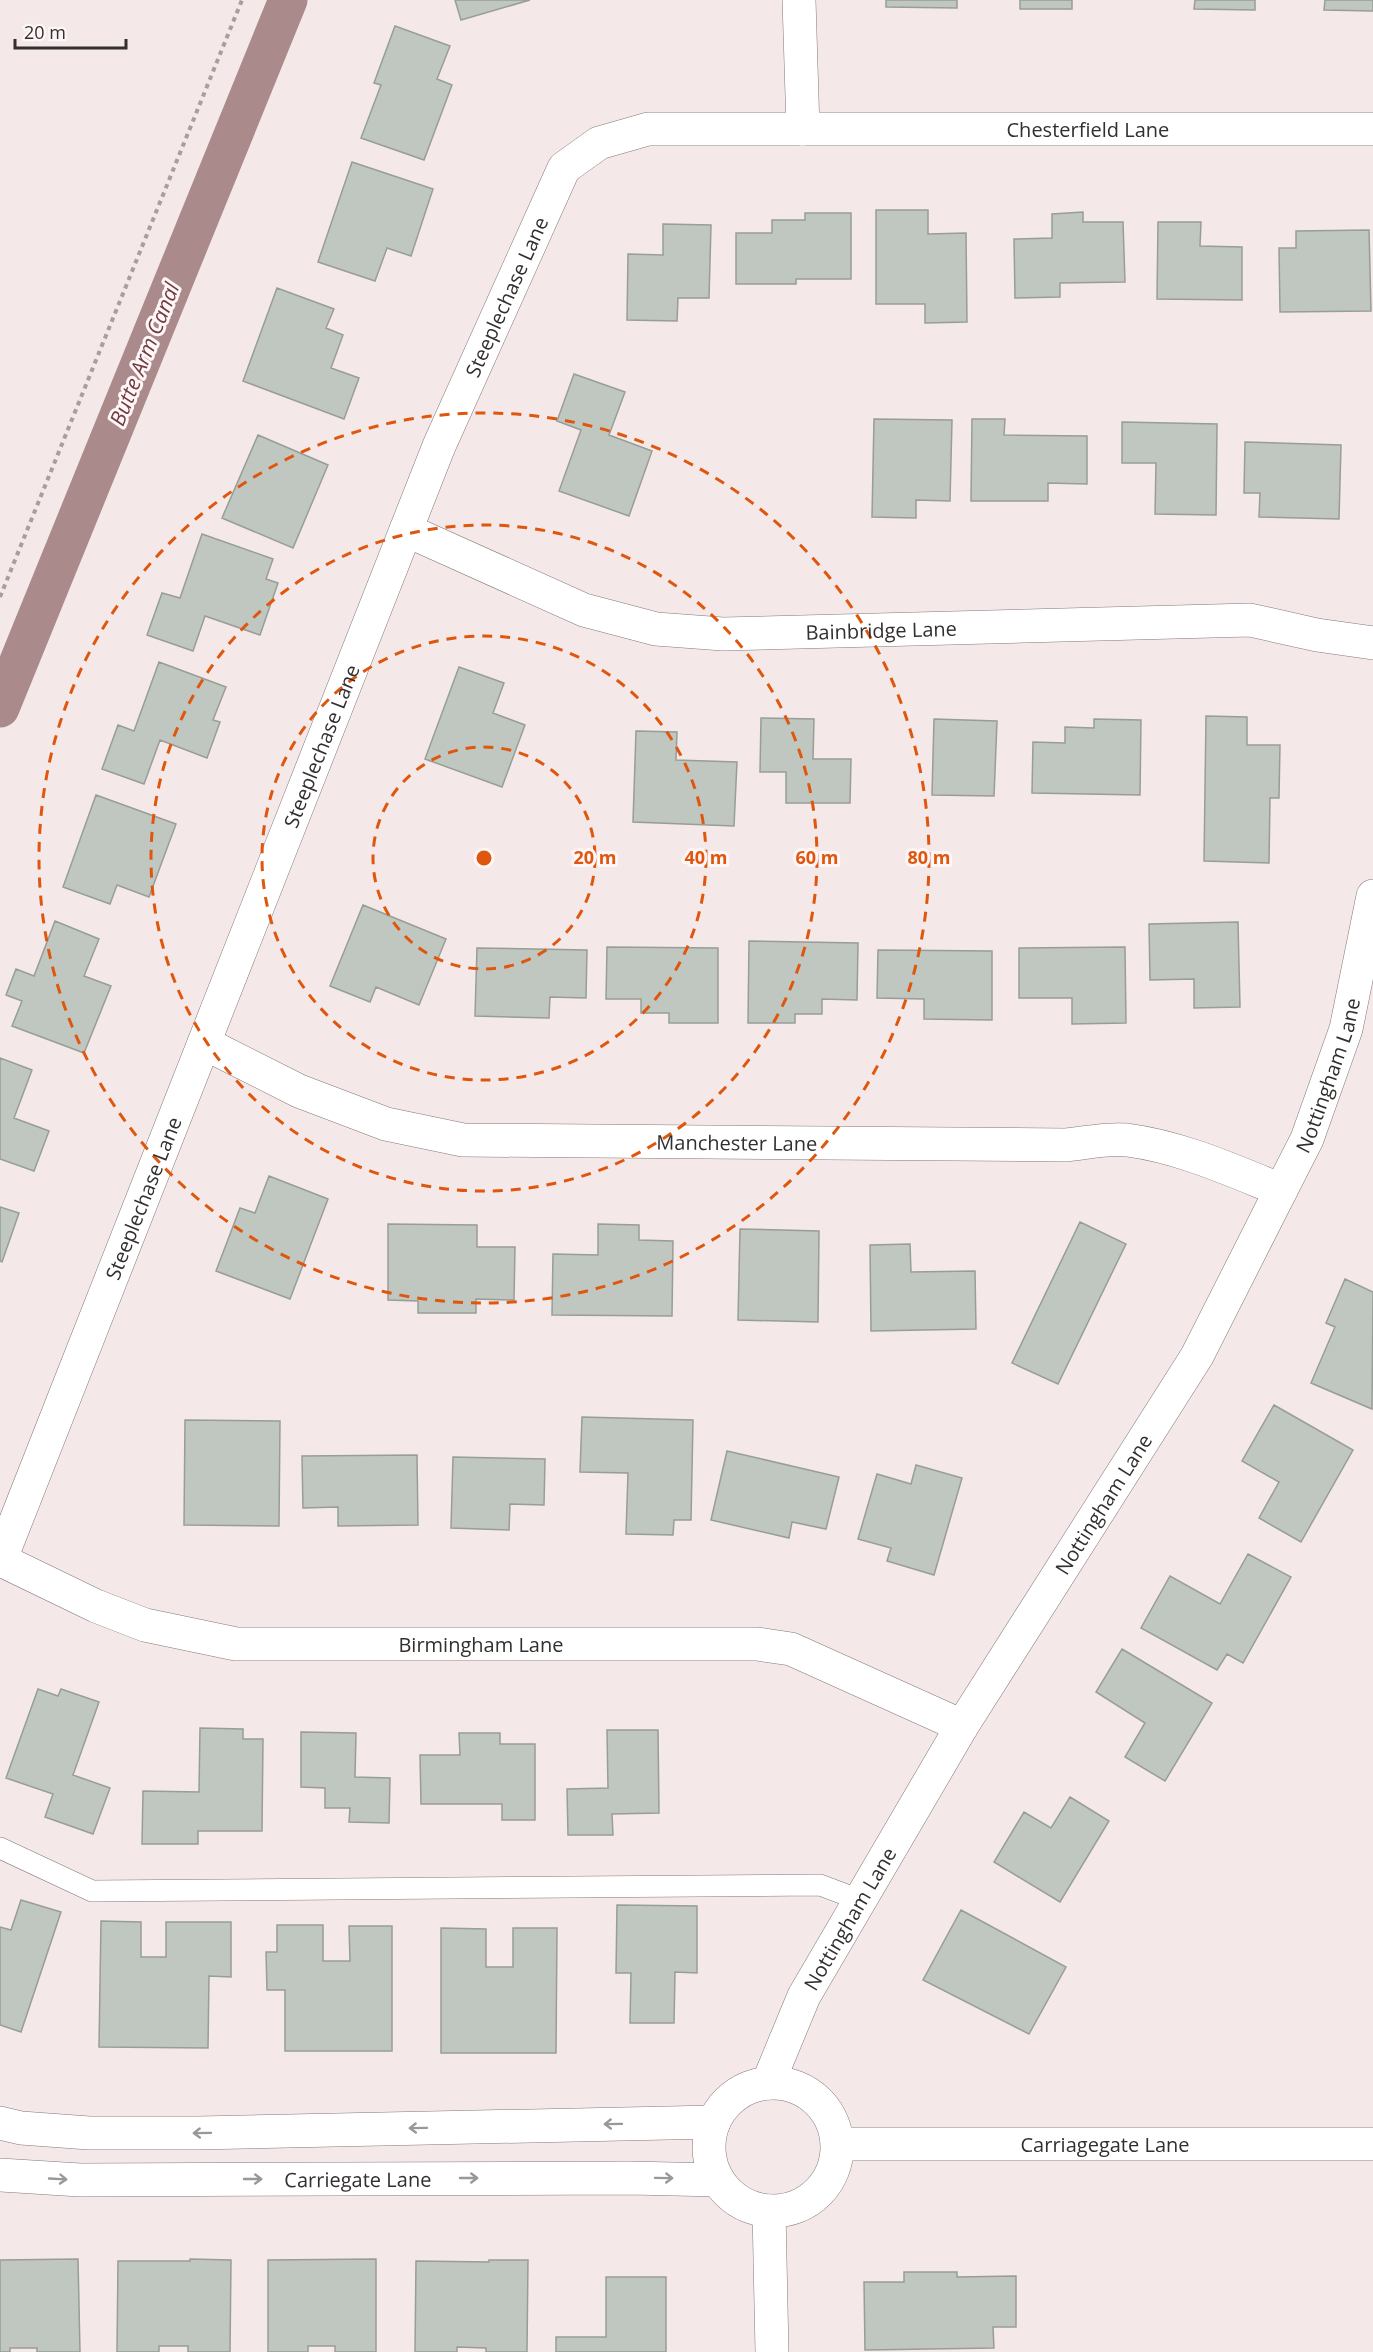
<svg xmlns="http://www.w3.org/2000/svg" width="1373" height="2352" font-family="'Open Sans',sans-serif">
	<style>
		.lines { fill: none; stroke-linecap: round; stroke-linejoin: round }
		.canal { stroke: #ab8a8c; stroke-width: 39 }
		.building { fill: #c0c7c0; stroke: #979e96; stroke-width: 1.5 }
		.lane-casing { stroke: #84797a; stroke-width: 22 }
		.street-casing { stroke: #84797a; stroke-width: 34 }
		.path { stroke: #a79e9e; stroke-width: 4; stroke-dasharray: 4.5 4.5; stroke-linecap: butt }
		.lane { stroke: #fff; stroke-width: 21 }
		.street { stroke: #fff; stroke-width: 33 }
		.oneway { stroke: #999797 }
		.ring { fill: none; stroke: #df570e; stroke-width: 3; stroke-dasharray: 10 8 }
		.labels { text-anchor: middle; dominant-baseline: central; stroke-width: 6; stroke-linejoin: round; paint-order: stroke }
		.street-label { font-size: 20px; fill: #332f2f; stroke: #fef6f7 }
		.water-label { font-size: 21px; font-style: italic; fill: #6f3c41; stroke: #fef6f7 }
		.centre { fill: #df570e; stroke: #fef6f7; stroke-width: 3 }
		.ring-label { font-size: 18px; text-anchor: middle; font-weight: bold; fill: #df570e; stroke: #fef6f7; stroke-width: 6; stroke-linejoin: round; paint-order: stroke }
	</style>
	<rect width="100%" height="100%" fill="#f4e8e8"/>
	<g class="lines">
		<path class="canal" d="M 0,708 L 288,0"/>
	</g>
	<path class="building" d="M 455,0 L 530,0 L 461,20 Z
		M 886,0 L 957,0 L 957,8 L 886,7 Z
		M 1020,0 L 1072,0 L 1072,9 L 1020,9 Z
		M 1195,0 L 1255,0 L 1255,10 L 1194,9 Z
		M 1325,0 L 1373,0 L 1373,11 L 1324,10 Z
		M 395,26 L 450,46 L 437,79 L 452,85 L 424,160 L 361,138 L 381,85 L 374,83 Z
		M 352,162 L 433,189 L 411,256 L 387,248 L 375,281 L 318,262 Z
		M 876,210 L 928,210 L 928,234 L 966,233 L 967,322 L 925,323 L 925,304 L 876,304 Z
		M 1083,212 L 1083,222 L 1123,222 L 1125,282 L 1060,283 L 1060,297 L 1015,298 L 1014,239 L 1052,238 L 1052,214 Z
		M 805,213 L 851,213 L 851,279 L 796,279 L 796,284 L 736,284 L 736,233 L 772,233 L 772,220 L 805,220 Z
		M 1158,222 L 1201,222 L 1200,246 L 1242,247 L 1242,300 L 1157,299 Z
		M 663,224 L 711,225 L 709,298 L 678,298 L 677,321 L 627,320 L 628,254 L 663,255 Z
		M 1369,230 L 1371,311 L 1280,312 L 1279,248 L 1296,248 L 1296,231 Z
		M 277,288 L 334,309 L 326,328 L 343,335 L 331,368 L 359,378 L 344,419 L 243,381 Z
		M 574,374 L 625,392 L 609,435 L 652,451 L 629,516 L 559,491 L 581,430 L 557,421 Z
		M 874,419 L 952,420 L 950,501 L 916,500 L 916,518 L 872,517 Z
		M 972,419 L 1005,419 L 1004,435 L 1087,436 L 1087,484 L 1048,483 L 1048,501 L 971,501 Z
		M 1122,422 L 1217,424 L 1216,515 L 1155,514 L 1156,463 L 1122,463 Z
		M 258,435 L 328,465 L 293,548 L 222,518 Z
		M 1245,442 L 1341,445 L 1339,519 L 1259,517 L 1260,493 L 1244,493 Z
		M 202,534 L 273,559 L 266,579 L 278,583 L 260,635 L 205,616 L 193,651 L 147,635 L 162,593 L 180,598 Z
		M 159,662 L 226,687 L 213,720 L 220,722 L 207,758 L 160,740 L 144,784 L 102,769 L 118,725 L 134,731 Z
		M 459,667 L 504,683 L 493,713 L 525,725 L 502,787 L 425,759 Z
		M 1206,716 L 1247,717 L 1247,745 L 1280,745 L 1279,798 L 1270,798 L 1269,863 L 1204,861 Z
		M 761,718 L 814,719 L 813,759 L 851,759 L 850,803 L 786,803 L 786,772 L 760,772 Z
		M 934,719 L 997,721 L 994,796 L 932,795 Z
		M 1094,719 L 1141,720 L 1140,795 L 1032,793 L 1033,742 L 1065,743 L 1065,727 L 1094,728 Z
		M 636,731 L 677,732 L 676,760 L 737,762 L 734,826 L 633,822 Z
		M 96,795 L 176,824 L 149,897 L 117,885 L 110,904 L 63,887 Z
		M 363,905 L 446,939 L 419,1005 L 376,987 L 370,1002 L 330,986 Z
		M 55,921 L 99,939 L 84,976 L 111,986 L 84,1053 L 12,1026 L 22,1001 L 6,995 L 16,969 L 34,976 Z
		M 1238,922 L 1240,1007 L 1194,1008 L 1194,979 L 1150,980 L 1149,924 Z
		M 749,941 L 858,943 L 857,1000 L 822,999 L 822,1014 L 795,1014 L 795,1023 L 748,1023 Z
		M 607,947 L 718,948 L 718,1023 L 669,1023 L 669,1013 L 641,1013 L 641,999 L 606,999 Z
		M 1125,947 L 1126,1023 L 1072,1024 L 1072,998 L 1019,998 L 1019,948 Z
		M 477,948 L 587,950 L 586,998 L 550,997 L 549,1018 L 475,1016 Z
		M 878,950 L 992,951 L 992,1020 L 924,1019 L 924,999 L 877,998 Z
		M 0,1058 L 32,1070 L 14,1118 L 49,1131 L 34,1171 L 0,1159 Z
		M 269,1176 L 328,1199 L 290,1299 L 216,1271 L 240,1208 L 255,1213 Z
		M 0,1207 L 19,1213 L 2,1262 L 0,1261 Z
		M 1080,1222 L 1126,1244 L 1058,1384 L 1012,1363 Z
		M 388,1224 L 477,1225 L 477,1247 L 515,1247 L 514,1300 L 476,1299 L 476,1313 L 418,1313 L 418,1301 L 388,1300 Z
		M 598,1224 L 639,1225 L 639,1240 L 673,1241 L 672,1316 L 552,1315 L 553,1254 L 598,1255 Z
		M 740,1229 L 819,1231 L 818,1322 L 738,1320 Z
		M 910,1244 L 911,1272 L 975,1271 L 976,1329 L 871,1331 L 870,1245 Z
		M 1345,1279 L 1373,1292 L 1372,1409 L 1311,1383 L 1335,1327 L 1326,1323 Z
		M 1274,1405 L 1353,1450 L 1301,1542 L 1259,1518 L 1279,1482 L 1242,1461 Z
		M 582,1417 L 693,1420 L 691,1520 L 674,1520 L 673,1535 L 626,1534 L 628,1473 L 580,1472 Z
		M 185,1420 L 280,1421 L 279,1526 L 184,1525 Z
		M 727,1451 L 839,1477 L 826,1529 L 792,1522 L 789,1538 L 711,1520 Z
		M 417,1455 L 418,1525 L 338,1526 L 338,1507 L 303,1508 L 302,1456 Z
		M 453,1457 L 545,1459 L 544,1505 L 510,1504 L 509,1530 L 451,1528 Z
		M 916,1465 L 962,1478 L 934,1575 L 887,1561 L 891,1548 L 858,1539 L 877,1474 L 911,1484 Z
		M 1248,1554 L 1291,1577 L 1243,1663 L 1227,1654 L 1217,1670 L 1141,1628 L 1170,1576 L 1220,1604 Z
		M 1122,1649 L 1212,1703 L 1165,1781 L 1125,1757 L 1145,1723 L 1096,1692 Z
		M 38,1689 L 58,1696 L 61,1689 L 99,1702 L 73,1775 L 110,1788 L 93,1834 L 45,1817 L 53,1794 L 6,1778 Z
		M 200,1728 L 243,1729 L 243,1739 L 263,1739 L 262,1831 L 198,1831 L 198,1844 L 142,1844 L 143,1791 L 199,1792 Z
		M 607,1730 L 658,1730 L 659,1813 L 612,1814 L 613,1835 L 568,1835 L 567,1789 L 608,1788 Z
		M 301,1732 L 356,1733 L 355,1777 L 390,1778 L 389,1823 L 349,1822 L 350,1808 L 325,1808 L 325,1788 L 301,1787 Z
		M 459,1733 L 500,1733 L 500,1744 L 535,1744 L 535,1820 L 502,1820 L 502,1804 L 421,1804 L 420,1755 L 460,1755 Z
		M 1070,1797 L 1109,1821 L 1060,1902 L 994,1862 L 1024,1812 L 1051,1828 Z
		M 21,1900 L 61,1912 L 21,2032 L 0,2025 L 0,1927 L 11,1930 Z
		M 617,1905 L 697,1906 L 697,1973 L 675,1972 L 674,2023 L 630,2023 L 631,1973 L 616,1973 Z
		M 961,1910 L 1066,1967 L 1029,2034 L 923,1980 Z
		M 101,1921 L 141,1922 L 141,1957 L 166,1957 L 166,1922 L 231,1922 L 231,1977 L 209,1976 L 208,2048 L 99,2047 Z
		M 277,1925 L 323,1925 L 323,1961 L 350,1961 L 349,1926 L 392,1926 L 392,2051 L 285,2051 L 285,1990 L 267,1990 L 266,1952 L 277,1952 Z
		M 441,1928 L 486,1929 L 486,1967 L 513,1967 L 513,1928 L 557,1928 L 556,2053 L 441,2053 Z
		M 78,2259 L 80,2352 L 37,2352 L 37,2348 L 10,2348 L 10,2352 L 0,2352 L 0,2260 Z
		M 190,2259 L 231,2260 L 230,2352 L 188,2352 L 188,2346 L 159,2346 L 159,2352 L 117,2352 L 118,2261 L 190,2261 Z
		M 376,2259 L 376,2352 L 335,2352 L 335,2346 L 308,2346 L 308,2352 L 268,2352 L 268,2260 Z
		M 489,2260 L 528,2260 L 527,2352 L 486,2352 L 486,2348 L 457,2347 L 457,2352 L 415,2352 L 416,2261 L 489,2262 Z
		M 904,2272 L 957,2272 L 957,2277 L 1016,2276 L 1016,2327 L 993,2327 L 994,2348 L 865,2350 L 864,2282 L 904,2282 Z
		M 606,2277 L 666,2277 L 666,2352 L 556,2352 L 556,2337 L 606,2337 Z"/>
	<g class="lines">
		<g class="lane-casing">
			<path id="lane" d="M 0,1848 L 92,1891 L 820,1885 L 860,1900"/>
		</g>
		<g class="street-casing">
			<g id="street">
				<path d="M 799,0 L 803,129"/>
				<path id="s1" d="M 406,530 L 584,610 L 656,629 L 723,634 L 1250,620 L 1317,635 L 1373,643"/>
				<path id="s2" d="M 204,1043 L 299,1091 L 386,1124 L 463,1140 L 1066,1145 C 1085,1143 1108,1138 1127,1140 C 1181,1147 1231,1170 1281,1190"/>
				<path id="s3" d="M 1,1560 L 96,1606 L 145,1625 L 236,1644 L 757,1644 L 791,1649 L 962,1726"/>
				<path id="s4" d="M 0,1561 L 439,446 L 564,168 L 599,143 L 648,129 L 1373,129"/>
				<path id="s5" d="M 768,2083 L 804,1996 L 962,1726 L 1197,1356 L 1281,1190 L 1307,1139 L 1346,1029 L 1373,896"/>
				<circle cx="773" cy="2147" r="64"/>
				<path d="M 0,2123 L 21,2128 L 89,2133 L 198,2133 L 714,2122"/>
				<path id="s6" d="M 838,2144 L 1373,2144"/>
				<path id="s7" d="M 0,2175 L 80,2180 L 630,2178 L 718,2180"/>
				<path d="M 769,2211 L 772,2352"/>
			</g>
		</g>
		<path class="path" d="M 0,597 L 242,0"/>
		<use href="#lane" class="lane"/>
		<use href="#street" class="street"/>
	</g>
	<defs><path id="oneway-shaft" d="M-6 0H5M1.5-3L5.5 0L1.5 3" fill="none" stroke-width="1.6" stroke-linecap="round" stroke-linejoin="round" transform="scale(1.5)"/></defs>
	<g class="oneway">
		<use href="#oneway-shaft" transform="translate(613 2124) rotate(179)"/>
		<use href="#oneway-shaft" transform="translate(418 2128) rotate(179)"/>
		<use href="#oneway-shaft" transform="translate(202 2133) rotate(179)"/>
		<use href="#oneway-shaft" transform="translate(469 2178)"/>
		<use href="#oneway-shaft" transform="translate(664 2178) rotate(1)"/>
		<use href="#oneway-shaft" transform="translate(58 2179) rotate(3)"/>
		<use href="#oneway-shaft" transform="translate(253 2179)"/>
	</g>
	<g class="ring">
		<circle cx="484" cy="858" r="111"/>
		<circle cx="484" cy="858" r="222"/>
		<circle cx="484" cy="858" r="333"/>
		<circle cx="484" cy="858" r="445"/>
	</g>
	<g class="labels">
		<g class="street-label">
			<text stroke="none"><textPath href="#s4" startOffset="2037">Chesterfield Lane</textPath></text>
			<text stroke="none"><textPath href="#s4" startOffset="1362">Steeplechase Lane</textPath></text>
			<text stroke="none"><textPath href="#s1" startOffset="495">Bainbridge Lane</textPath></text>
			<text stroke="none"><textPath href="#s4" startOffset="876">Steeplechase Lane</textPath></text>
			<text stroke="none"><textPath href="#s5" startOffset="1156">Nottingham Lane</textPath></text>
			<text stroke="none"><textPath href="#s2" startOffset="552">Manchester Lane</textPath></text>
			<text stroke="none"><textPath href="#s4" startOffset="390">Steeplechase Lane</textPath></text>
			<text stroke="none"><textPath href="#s5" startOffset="670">Nottingham Lane</textPath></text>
			<text stroke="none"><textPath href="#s3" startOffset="496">Birmingham Lane</textPath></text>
			<text stroke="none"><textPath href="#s5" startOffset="184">Nottingham Lane</textPath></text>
			<text stroke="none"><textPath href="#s6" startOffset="267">Carriagegate Lane</textPath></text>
			<text stroke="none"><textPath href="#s7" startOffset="358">Carriegate Lane</textPath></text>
		</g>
		<g class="water-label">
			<text transform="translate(144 354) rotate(-68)">Butte Arm Canal</text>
		</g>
	</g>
	<circle cx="484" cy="858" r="9" class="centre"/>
	<g class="ring-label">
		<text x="595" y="864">20 m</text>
		<text x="706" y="864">40 m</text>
		<text x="817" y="864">60 m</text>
		<text x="929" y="864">80 m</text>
	</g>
	<path d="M15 39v9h111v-9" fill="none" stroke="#332f2f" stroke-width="3"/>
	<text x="24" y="39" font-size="18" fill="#332f2f" stroke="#fef6f7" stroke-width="4.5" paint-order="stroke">20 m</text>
</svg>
